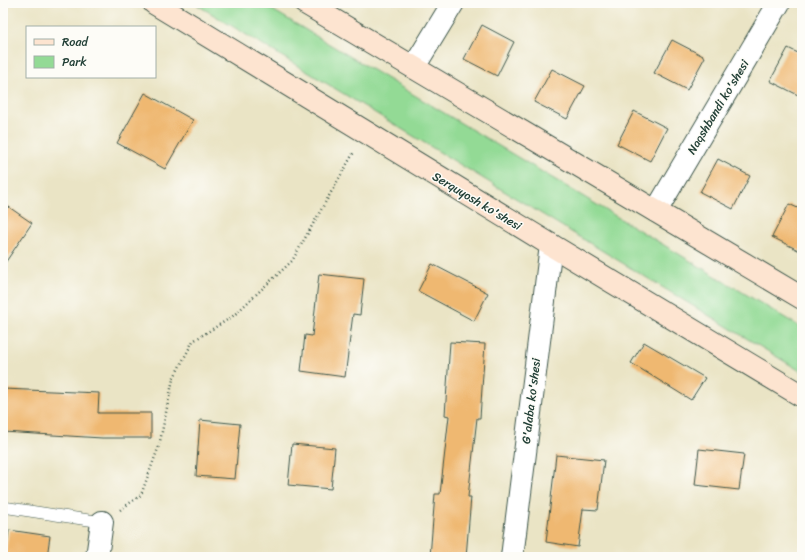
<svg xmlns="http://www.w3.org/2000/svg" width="805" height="560" font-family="Sriracha,sans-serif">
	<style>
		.green { fill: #93da95; stroke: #598c64 }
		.building { fill: #efb871 }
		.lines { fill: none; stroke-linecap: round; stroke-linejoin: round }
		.lane-casing { stroke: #3d564a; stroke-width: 12 }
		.street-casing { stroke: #3d564a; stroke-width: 24 }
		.secondary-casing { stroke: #3d564a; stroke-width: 24 }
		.path { stroke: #3d564a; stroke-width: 2.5; stroke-dasharray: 1 3; stroke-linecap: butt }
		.lane { stroke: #fff; stroke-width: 11 }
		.street { stroke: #fff; stroke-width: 22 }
		.secondary { stroke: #fde4d0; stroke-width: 22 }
		.labels { text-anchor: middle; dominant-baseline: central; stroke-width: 3; stroke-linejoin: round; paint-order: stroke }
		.street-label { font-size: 12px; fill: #1f3d34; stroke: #fdfcf7 }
	</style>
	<rect width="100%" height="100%" fill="#fdfcf7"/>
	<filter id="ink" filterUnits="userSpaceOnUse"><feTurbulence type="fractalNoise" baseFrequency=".025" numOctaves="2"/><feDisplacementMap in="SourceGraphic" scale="8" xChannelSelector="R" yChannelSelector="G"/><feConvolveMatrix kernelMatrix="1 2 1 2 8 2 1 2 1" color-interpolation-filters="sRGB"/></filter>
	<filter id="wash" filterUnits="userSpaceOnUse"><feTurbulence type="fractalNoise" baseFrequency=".012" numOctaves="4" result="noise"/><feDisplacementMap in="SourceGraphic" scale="16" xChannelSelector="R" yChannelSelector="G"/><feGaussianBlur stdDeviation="0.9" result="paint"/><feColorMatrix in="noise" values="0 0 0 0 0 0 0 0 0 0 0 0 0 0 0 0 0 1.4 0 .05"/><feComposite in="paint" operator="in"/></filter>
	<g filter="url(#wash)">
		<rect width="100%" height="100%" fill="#eae4c5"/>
		<path class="green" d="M 194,3 L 261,3 L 802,328 L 802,372 Z"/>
		<g id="blocks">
			<path class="building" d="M 482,25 L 514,42 L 497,76 L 464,59 Z
				M 672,40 L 705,57 L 687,90 L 654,73 Z
				M 788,48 L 802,55 L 802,97 L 770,81 Z
				M 552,69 L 585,86 L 567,119 L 534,102 Z
				M 145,93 L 193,120 L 165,169 L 117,143 Z
				M 634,111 L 667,128 L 650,161 L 617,144 Z
				M 718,159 L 750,176 L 733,209 L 700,192 Z
				M 3,203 L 32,223 L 3,266 Z
				M 789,204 L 802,210 L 802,252 L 772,237 Z
				M 432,264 L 488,293 L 474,321 L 418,291 Z
				M 319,274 L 364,279 L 360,315 L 353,314 L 345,377 L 301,371 L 305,335 L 312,336 Z
				M 450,342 L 485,344 L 480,418 L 477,418 L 468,497 L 471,497 L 466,557 L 430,557 L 435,494 L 440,494 L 449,416 L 445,415 Z
				M 644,342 L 705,378 L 691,400 L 631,363 Z
				M 3,389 L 99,393 L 98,413 L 151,413 L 151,438 L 102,438 L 3,432 Z
				M 200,420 L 240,424 L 235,479 L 196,476 Z
				M 292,444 L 335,448 L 331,489 L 288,485 Z
				M 699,449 L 744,454 L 739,490 L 695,485 Z
				M 556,455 L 604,460 L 598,510 L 583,509 L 578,547 L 546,542 Z
				M 9,530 L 50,536 L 47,557 L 5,557 Z"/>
		</g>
	</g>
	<g filter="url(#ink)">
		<use href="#blocks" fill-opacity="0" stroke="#3d564a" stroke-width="1"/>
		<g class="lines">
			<g class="lane-casing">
				<path id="lane" d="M 3,507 L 102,522"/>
			</g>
			<g class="street-casing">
				<path id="street" d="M 414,67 L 453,3
					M 656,211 L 779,3
					M 97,557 L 102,522
					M 512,557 L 551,245"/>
			</g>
			<g class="secondary-casing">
				<path id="secondary" d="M 154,3 L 551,245 L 802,396
					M 305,3 L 802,298"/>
			</g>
			<path class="path" d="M 120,510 L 141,495 L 159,446 L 173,379 L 193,341 L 232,317 L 292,261 L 354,152"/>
			<use href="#lane" class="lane"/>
			<use href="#street" class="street"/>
			<use href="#secondary" class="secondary"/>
		</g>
	</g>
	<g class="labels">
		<g class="street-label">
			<text transform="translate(718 107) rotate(-59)">Naqshbandi ko'shesi</text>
			<text transform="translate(477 201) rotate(31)">Serquyosh ko'shesi</text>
			<text transform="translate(531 401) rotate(-83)">G'alaba ko'shesi</text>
		</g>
	</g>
	<rect width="805" height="560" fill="none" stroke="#fdfcf7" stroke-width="16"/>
	<rect x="26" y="26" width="130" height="52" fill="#fdfcf7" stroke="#a4b0a9"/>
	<rect x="34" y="39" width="20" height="6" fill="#fde4d0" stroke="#a4b0a9"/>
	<text x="62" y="46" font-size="12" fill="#1f3d34">Road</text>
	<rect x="34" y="56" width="20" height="12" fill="#93da95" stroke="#a4b0a9"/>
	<text x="62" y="66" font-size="12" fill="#1f3d34">Park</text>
</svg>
